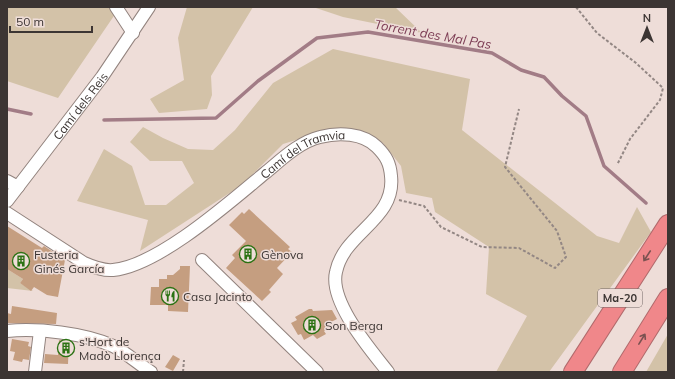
<svg xmlns="http://www.w3.org/2000/svg" width="675" height="379" font-family="Mulish,sans-serif">
	<style>
		.green { fill: #d3c2a8 }
		.lines { fill: none; stroke-linecap: round; stroke-linejoin: round }
		.stream { stroke: #a27c86; stroke-width: 3.5 }
		.building { fill: #c59e80 }
		.minor-casing { stroke: #92837e; stroke-width: 14 }
		.highway-casing { stroke: #b16a6c; stroke-width: 20 }
		.path { stroke: #938784; stroke-width: 2; stroke-dasharray: 3 2; stroke-linecap: butt }
		.minor { stroke: #fff; stroke-width: 12 }
		.highway { stroke: #f0878a; stroke-width: 18 }
		.oneway { stroke: #7b5251 }
		.labels { text-anchor: middle; dominant-baseline: central; stroke-width: 3; stroke-linejoin: round; paint-order: stroke }
		.shield { fill: #eeddd8; stroke: #716764; stroke-width: 1 }
		.shield-label { font-size: 11px; font-weight: bold; fill: #3c3533 }
		.street-label { font-size: 12px; fill: #3c3533; stroke: #eeddd8 }
		.poi-label { font-size: 12px; fill: #3c3533; stroke: #eeddd8; text-anchor: start }
		.water-label { font-size: 13px; font-style: italic; fill: #7d3d54; stroke: #eeddd8 }
	</style>
	<rect width="100%" height="100%" fill="#eeddd8"/>
	<path class="green" d="M 7,7 L 120,7 L 58,98 L 7,81 Z
		M 187,7 L 253,7 L 211,76 L 212,95 L 207,109 L 159,113 L 150,99 L 184,80 L 178,38 Z
		M 313,7 L 395,7 L 422,33 L 343,17 Z
		M 333,49 L 470,79 L 462,130 L 597,236 L 619,243 L 637,207 L 651,232 L 549,372 L 496,372 L 527,316 L 486,294 L 489,247 L 435,212 L 432,198 L 406,193 L 401,166 L 383,143 L 365,133 L 315,134 L 283,144 L 242,185 L 140,251 L 148,220 L 77,201 L 104,149 L 132,166 L 145,205 L 166,205 L 194,183 L 182,161 L 150,161 L 130,142 L 143,127 L 163,138 L 188,149 L 213,150 L 235,130 L 273,83 Z
		M 7,269 L 23,279 L 20,283 L 33,291 L 7,288 Z
		M 668,334 L 668,372 L 646,372 Z"/>
	<g class="lines">
		<path class="stream" d="M 7,109 L 31,114
			M 104,120 L 216,118 L 258,81 L 317,38 L 368,32 L 492,53 L 521,70 L 544,77 L 562,96 L 586,116 L 604,166 L 646,203"/>
	</g>
	<path class="building" d="M 249,209 L 290,247 L 288,249 L 292,252 L 277,268 L 283,274 L 269,290 L 271,292 L 262,301 L 226,268 L 235,258 L 232,255 L 246,241 L 229,225 L 242,212 L 244,214 Z
		M 7,226 L 42,248 L 44,246 L 65,260 L 58,297 L 47,295 L 34,287 L 31,291 L 20,283 L 23,279 L 7,269 Z
		M 180,266 L 190,266 L 188,312 L 168,311 L 168,305 L 150,305 L 151,287 L 159,287 L 159,279 L 167,279 L 167,275 L 173,275 L 180,269 Z
		M 12,306 L 57,313 L 56,324 L 7,323 L 7,313 L 11,314 Z
		M 309,309 L 312,309 L 313,311 L 332,310 L 337,319 L 331,322 L 333,326 L 324,331 L 326,334 L 317,339 L 313,335 L 304,340 L 301,334 L 298,335 L 291,323 L 297,320 L 295,317 Z
		M 12,339 L 29,342 L 28,346 L 31,347 L 29,360 L 23,359 L 22,362 L 13,360 L 15,352 L 10,351 Z
		M 59,340 L 69,341 L 68,364 L 44,363 L 45,354 L 58,355 Z
		M 173,355 L 180,359 L 173,371 L 165,367 Z"/>
	<g class="lines">
		<g class="minor-casing">
			<g id="minor">
				<path d="M 116,7 L 133,33"/>
				<path d="M 7,181 L 18,187"/>
				<path id="s1" d="M 7,201 L 102,77 L 149,7"/>
				<path id="s2" d="M 7,213 L 84,263 C 93,267 103,271 113,270 C 158,266 230,202 265,173 C 281,160 299,142 320,137 C 339,132 363,133 377,147 C 386,156 390,163 391,176 C 396,220 344,232 336,272 C 329,302 370,349 388,372"/>
				<path d="M 202,260 L 317,372"/>
				<path d="M 7,331 C 38,328 84,333 113,346 C 124,351 140,365 151,372"/>
				<path d="M 35,372 L 40,331"/>
			</g>
		</g>
		<g class="highway-casing">
			<path id="highway" d="M 573,372 L 668,224
				M 622,372 L 668,298"/>
		</g>
		<path class="path" d="M 576,7 L 597,33 L 636,63 L 663,88 L 660,100 L 630,139 L 617,165
			M 399,200 L 424,206 L 441,227 L 482,247 L 519,248 L 555,268 L 566,257 L 557,231 L 505,167 L 519,109
			M 183,372 L 184,360"/>
		<use href="#minor" class="minor"/>
		<use href="#highway" class="highway"/>
	</g>
	<defs><path id="oneway-shaft" d="M-6 0H5M1.5-3L5.5 0L1.5 3" fill="none" stroke-width="1.6" stroke-linecap="round" stroke-linejoin="round"/></defs>
	<g class="oneway">
		<use href="#oneway-shaft" transform="translate(647 256) rotate(123)"/>
		<use href="#oneway-shaft" transform="translate(642 339) rotate(-58)"/>
	</g>
	<defs>
		<g id="building-ring" transform="scale(0.9)"><circle r="9.5" fill="#eeddd8" stroke="#2b7213" stroke-width="1.5"/><path d="M-4-6H4V6H1V3H-1V6H-4ZM-2.5-4.3h1.7v1.8h-1.7ZM.8-4.3h1.7v1.8H.8ZM-2.5-1h1.7V.8h-1.7ZM.8-1h1.7V.8H.8Z" fill="#2b7213"/></g>
		<g id="restaurant-ring" transform="scale(0.9)"><circle r="9.5" fill="#eeddd8" stroke="#2b7213" stroke-width="1.5"/><path d="M-5-6h1v4h1v-4h1v4h1v-4h1v5L-1.5 .5V6h-2V.5L-5-1ZM5-6V6H3V1.5H1.5Q1.5-4 5-6Z" fill="#2b7213"/></g>
	</defs>
	<g fill-rule="evenodd">
		<use href="#building-ring" x="248" y="254"/>
		<use href="#building-ring" x="21" y="261"/>
		<use href="#restaurant-ring" x="170" y="296"/>
		<use href="#building-ring" x="312" y="325"/>
		<use href="#building-ring" x="66" y="348"/>
	</g>
	<g class="labels">
		<rect class="shield" x="598" y="289" width="44" height="18" rx="3"/>
		<g class="shield-label">
			<text x="620" y="298">Ma-20</text>
		</g>
		<g class="street-label">
			<text stroke="none"><textPath href="#s1" startOffset="120">Camí dels Reis</textPath></text>
			<text stroke="none"><textPath href="#s2" startOffset="348">Camí del Tramvia</textPath></text>
		</g>
		<g class="poi-label">
			<text x="34" y="254">Fusteria<tspan x="34" dy="14">Ginés García</tspan></text>
			<text x="261" y="254">Gènova</text>
			<text x="183" y="296">Casa Jacinto</text>
			<text x="325" y="325">Son Berga</text>
			<text x="79" y="341">s'Hort de<tspan x="79" dy="14">Madò Llorença</tspan></text>
		</g>
		<g class="water-label">
			<text transform="translate(433 34) rotate(10)">Torrent des Mal Pas</text>
		</g>
	</g>
	<rect width="675" height="379" fill="none" stroke="#3c3533" stroke-width="16"/>
	<g transform="translate(647 28)" stroke="#eeddd8" stroke-width="3" paint-order="stroke">
	<path d="M0-3L7 15L0 10L-7 15Z" fill="#3c3533"/>
	<text y="-6" font-size="11" font-weight="bold" text-anchor="middle" fill="#3c3533">N</text>
	</g>
	<path d="M10 26v6h82v-6" fill="none" stroke="#3c3533" stroke-width="2"/>
	<text x="16" y="26" font-size="12" fill="#3c3533" stroke="#eeddd8" stroke-width="3" paint-order="stroke">50 m</text>
</svg>
